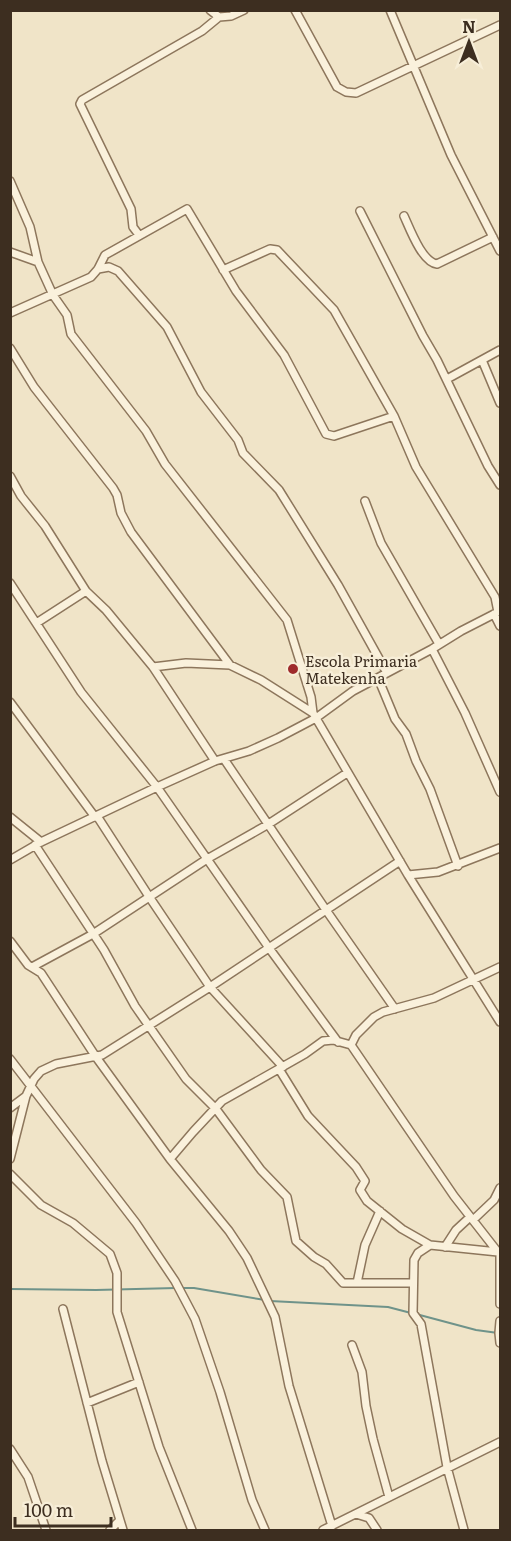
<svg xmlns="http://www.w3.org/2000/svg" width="511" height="1541" font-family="Literata,serif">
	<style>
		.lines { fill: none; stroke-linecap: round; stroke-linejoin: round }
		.stream { stroke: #6f938a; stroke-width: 2 }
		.street-casing { stroke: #8d765c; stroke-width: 10 }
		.street { stroke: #faf1dc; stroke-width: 7 }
		.poi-dot { fill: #9e2a2b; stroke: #f7eed8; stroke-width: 2 }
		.labels { text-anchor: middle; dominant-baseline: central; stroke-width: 5; stroke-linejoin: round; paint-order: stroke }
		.poi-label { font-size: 15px; fill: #3d2e20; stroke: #f7eed8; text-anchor: start }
	</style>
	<rect width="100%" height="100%" fill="#f0e4c8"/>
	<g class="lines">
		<path class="stream" d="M 181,1288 L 194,1288 L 265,1300
			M 10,1289 L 96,1290 L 176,1288
			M 270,1301 L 388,1307 L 411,1313
			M 416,1314 L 476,1330 L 498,1333"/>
		<g class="street-casing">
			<path id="street" d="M 210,10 L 219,17
				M 295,10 L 337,87 L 346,92 L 356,93 L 500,25
				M 390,10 L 451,155 L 500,251
				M 10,181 L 30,227 L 38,262
				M 360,211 L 423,336 L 437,360 L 488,466 L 500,485
				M 404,216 C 410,229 422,262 437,264 L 493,237
				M 139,235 L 133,227 L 131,209 L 80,104 L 82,100 L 202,31 L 219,17 L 231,16 L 244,10
				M 10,252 L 38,262 L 53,295 L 67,315 L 71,334 L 146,431 L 165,464 L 287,620 L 311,697 L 313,713
				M 98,269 L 109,267 L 118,271 L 167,327 L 201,392 L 238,440 L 243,453 L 279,490 L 338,585 L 387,673
				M 223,270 L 270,249 L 277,250 L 334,310 L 394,416 L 416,467 L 495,597 L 498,612
				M 10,313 L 91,277 L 98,269 L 105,255 L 187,209 L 236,291 L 284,355 L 326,434 L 334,436 L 394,416
				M 10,348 L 34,387 L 113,488 L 117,495 L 121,513 L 131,532 L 230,665
				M 482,360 L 500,403
				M 447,379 L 500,350
				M 10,476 L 21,496 L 45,526 L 86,591 L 106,610 L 153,667 L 215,761
				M 365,501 L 381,543 L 439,644
				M 10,583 L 81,692 L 157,787 L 269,948 L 338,1042
				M 494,614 L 500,626
				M 38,622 L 86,591
				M 432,649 L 465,713 L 500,792
				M 153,667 L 186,663 L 230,665 L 261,680 L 313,713 L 408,875 L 500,1022
				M 378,678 L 395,719 L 406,734 L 416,761 L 430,789 L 458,866
				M 10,702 L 95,817
				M 224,759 L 326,910 L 395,1009
				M 97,816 L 150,898 L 210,987 L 283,1067
				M 10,817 L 41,842
				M 35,845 L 104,950 L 135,1006 L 186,1079 L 216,1109 L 261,1170 L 287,1197 L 296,1241 L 314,1257 L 326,1264 L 343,1283 L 413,1283
				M 10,860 L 41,842 L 157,787 L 215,761 L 249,751 L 278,738 L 316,718 L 353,691 L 432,649 L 461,631 L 500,611
				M 408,875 L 438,872 L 500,848
				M 10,941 L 28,965 L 41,973 L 96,1057 L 170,1159 L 229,1231 L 247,1258 L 275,1317 L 289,1386 L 332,1526
				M 32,967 L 93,934 L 207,859 L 267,825 L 347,773
				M 351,1045 L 356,1035 L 374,1017 L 383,1012 L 434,998 L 500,967
				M 10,1059 L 136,1223 L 175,1281 L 195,1319 L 220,1392 L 252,1500 L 265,1530
				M 279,1069 L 308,1116 L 356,1167 L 365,1181 L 360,1190 L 367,1201 L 402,1229 L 430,1245 L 498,1252
				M 10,1108 L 26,1096 L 34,1079 L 41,1071 L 56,1064 L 102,1055 L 210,987 L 400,861
				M 10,1159 L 26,1096
				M 170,1159 L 193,1132 L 222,1101 L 305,1054 L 323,1041 L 333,1040 L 351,1045 L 454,1196 L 497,1251
				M 10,1174 L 41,1205 L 73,1223 L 110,1254 L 117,1273 L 117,1312 L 159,1447 L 192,1530
				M 473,1220 L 494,1200 L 500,1188
				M 430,1245 L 418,1253 L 414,1260 L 413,1313 L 421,1324 L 447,1467 L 464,1530
				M 445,1247 L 456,1230 L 470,1217
				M 500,1253 L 500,1304
				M 357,1283 L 365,1245 L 380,1211
				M 63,1309 L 102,1461 L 123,1530
				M 500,1321 L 499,1333 L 500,1343
				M 352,1345 L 362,1372 L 366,1406 L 373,1439 L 389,1497
				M 87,1403 L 139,1382
				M 10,1449 L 28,1477 L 46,1530
				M 356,1514 L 369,1518 L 377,1530
				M 110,1530 L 119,1521
				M 323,1530 L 500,1442"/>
		</g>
		<use href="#street" class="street"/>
	</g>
	<circle class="poi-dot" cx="293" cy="669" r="6"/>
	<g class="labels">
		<g class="poi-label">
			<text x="305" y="660">Escola Primaria<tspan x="305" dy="17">Matekenha</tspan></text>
		</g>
	</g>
	<rect width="511" height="1541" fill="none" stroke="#3d2e20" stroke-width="24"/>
	<g transform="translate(469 42)" stroke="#f7eed8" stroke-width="4.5" paint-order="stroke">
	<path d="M0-4.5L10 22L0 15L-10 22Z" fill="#3d2e20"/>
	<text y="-9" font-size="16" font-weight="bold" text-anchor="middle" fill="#3d2e20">N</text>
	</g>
	<path d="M15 1517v9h96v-9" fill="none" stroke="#3d2e20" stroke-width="3"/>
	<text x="24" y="1517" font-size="18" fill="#3d2e20" stroke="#f7eed8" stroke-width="4.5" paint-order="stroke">100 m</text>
</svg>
